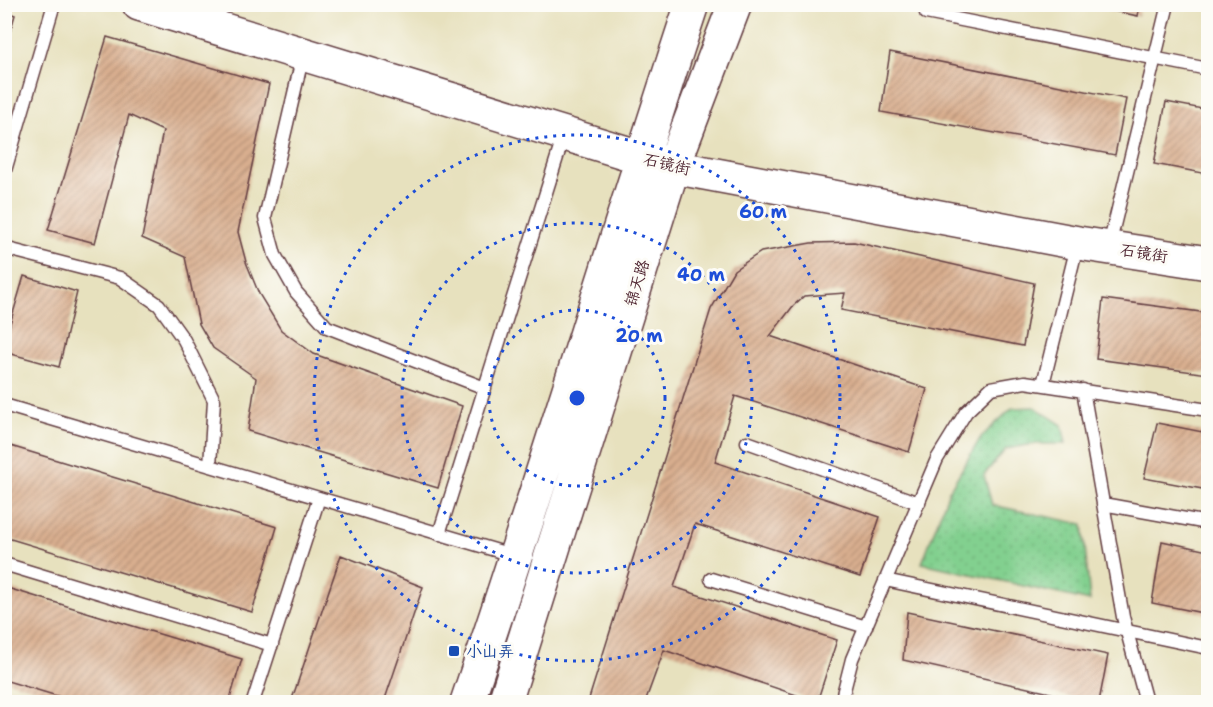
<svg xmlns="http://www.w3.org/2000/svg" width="1213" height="707" font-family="'Shantell Sans','LXGW WenKai TC',sans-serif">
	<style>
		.grass { fill: url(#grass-dots); stroke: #66785d; stroke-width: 1.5 }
		.building { fill: url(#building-hatch) }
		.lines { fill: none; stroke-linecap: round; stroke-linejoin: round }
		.lane-casing { stroke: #623c41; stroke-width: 15 }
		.secondary-casing { stroke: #623c41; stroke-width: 36 }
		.primary-casing { stroke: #623c41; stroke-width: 36 }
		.lane { stroke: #fff; stroke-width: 12 }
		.secondary { stroke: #fff; stroke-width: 33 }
		.primary { stroke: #fff; stroke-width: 33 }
		.ring { fill: none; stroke: #1d4ed8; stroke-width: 3; stroke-dasharray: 3 6 }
		.transit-dot { fill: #1a4fb4; stroke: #fdfcf7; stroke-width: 2 }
		.labels { text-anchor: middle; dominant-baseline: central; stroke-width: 6; stroke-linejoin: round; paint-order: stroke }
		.street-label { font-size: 16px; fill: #4a1f2b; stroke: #fdfcf7 }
		.transit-label { font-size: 16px; fill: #164399; stroke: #fdfcf7; text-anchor: start }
		.centre { fill: #1d4ed8; stroke: #fdfcf7; stroke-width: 3 }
		.ring-label { font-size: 18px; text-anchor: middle; font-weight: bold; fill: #1d4ed8; stroke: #fdfcf7; stroke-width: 6; stroke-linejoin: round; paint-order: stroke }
	</style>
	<defs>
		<pattern id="grass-dots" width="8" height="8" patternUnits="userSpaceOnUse" patternTransform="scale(1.5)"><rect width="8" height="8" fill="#82d08f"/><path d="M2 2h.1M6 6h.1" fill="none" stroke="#72b27c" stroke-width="1.8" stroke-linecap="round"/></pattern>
		<pattern id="building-hatch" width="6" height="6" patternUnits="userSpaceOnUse" patternTransform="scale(1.5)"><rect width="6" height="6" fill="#d9af8f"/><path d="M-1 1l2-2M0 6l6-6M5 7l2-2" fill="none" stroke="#b28e75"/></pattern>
	</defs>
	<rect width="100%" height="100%" fill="#fdfcf7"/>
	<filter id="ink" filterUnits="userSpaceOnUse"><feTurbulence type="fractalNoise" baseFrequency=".0167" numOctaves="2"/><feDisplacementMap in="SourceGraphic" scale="12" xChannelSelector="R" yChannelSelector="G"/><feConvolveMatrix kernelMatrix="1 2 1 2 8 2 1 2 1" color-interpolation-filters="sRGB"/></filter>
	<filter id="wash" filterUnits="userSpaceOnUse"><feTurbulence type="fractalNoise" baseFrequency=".008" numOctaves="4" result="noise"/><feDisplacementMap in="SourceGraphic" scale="24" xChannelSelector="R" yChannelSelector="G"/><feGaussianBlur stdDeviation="1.35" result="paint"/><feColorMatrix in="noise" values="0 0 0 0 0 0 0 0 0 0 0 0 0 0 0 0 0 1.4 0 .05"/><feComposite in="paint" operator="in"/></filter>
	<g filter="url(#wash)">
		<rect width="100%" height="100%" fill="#e7e1be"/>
		<path class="grass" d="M 1035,407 L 1062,425 L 1066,444 L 1033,444 L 1006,449 L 984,475 L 992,505 L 1083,524 L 1090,601 L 922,563 L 949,491 L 981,437 L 1012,408 Z"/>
		<g id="blocks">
			<path class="building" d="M 1081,4 L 1140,4 L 1138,16 Z
				M 4,11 L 15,15 L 5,49 L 4,49 Z
				M 107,37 L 269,84 L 238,232 L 246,262 L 259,294 L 281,330 L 314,354 L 462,406 L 438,488 L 248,431 L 256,378 L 213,348 L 199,324 L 185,257 L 142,238 L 163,131 L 129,115 L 95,243 L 48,230 Z
				M 890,52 L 1126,99 L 1115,155 L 881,112 Z
				M 1166,102 L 1208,110 L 1208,174 L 1154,164 Z
				M 854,242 L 1034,283 L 1023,346 L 841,310 L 845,293 L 804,296 L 793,306 L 770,336 L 927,389 L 909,452 L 735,396 L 715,462 L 880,517 L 860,577 L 695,524 L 674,587 L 837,640 L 817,702 L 664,650 L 645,702 L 588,702 L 711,309 L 734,270 L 761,252 L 811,243 Z
				M 24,276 L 77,292 L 59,367 L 4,352 L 4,344 Z
				M 1103,299 L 1208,313 L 1208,374 L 1096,359 Z
				M 1157,423 L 1208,433 L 1208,490 L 1144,478 Z
				M 4,444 L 277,527 L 252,612 L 4,537 Z
				M 1162,541 L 1208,551 L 1208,614 L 1152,603 Z
				M 341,555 L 423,587 L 384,702 L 291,702 Z
				M 4,587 L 242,659 L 229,702 L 77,702 L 4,680 Z
				M 907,612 L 1108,655 L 1099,702 L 1090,702 L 903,660 Z"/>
		</g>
	</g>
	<g filter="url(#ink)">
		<use href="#blocks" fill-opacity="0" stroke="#623c41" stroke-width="1.5"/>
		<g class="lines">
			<g class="lane-casing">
				<path id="lane" d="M 926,13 L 1208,69
					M 303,55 L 265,218 L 275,255 L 296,292 L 327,327 L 485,388
					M 4,122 L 18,126
					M 4,174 L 54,4
					M 1109,246 L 1168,4
					M 4,248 L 120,278 L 159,305 L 184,340 L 214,400 L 210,466
					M 1043,384 L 1077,246
					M 1083,390 L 1123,617 L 1146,702
					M 4,405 L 515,556
					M 747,442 L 919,503
					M 1103,504 L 1208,523
					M 439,534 L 564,135
					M 4,564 L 272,645
					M 711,579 L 866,627
					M 885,580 L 1208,648
					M 253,702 L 319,498
					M 841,702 L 852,659 L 937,459 L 966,412 L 991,388 L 1025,382 L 1208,410"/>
			</g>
			<g class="secondary-casing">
				<path id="secondary" d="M 139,4 L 673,167 L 1078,243 L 1208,263"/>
			</g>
			<g class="primary-casing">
				<path id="primary" d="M 467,702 C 546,471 615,237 692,4
					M 505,702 L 673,167 L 735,4"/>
			</g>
			<use href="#lane" class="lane"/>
			<use href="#secondary" class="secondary"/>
			<use href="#primary" class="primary"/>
		</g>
	</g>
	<g class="ring">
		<circle cx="577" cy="398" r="88"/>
		<circle cx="577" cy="398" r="175"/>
		<circle cx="577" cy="398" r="263"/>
	</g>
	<rect class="transit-dot" x="448" y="645" width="12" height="12" rx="3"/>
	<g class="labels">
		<g class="street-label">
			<text transform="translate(667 164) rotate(13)">石镜街</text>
			<text transform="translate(1144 253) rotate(9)">石镜街</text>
			<text transform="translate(637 283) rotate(-73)">锦天路</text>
		</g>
		<g class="transit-label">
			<text x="466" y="651">小山弄</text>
		</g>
	</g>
	<circle cx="577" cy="398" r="9" class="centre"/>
	<g class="ring-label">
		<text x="763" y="218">60 m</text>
		<text x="701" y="281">40 m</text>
		<text x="639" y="342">20 m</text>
	</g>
	<rect width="1213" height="707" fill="none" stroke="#fdfcf7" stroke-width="24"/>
</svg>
